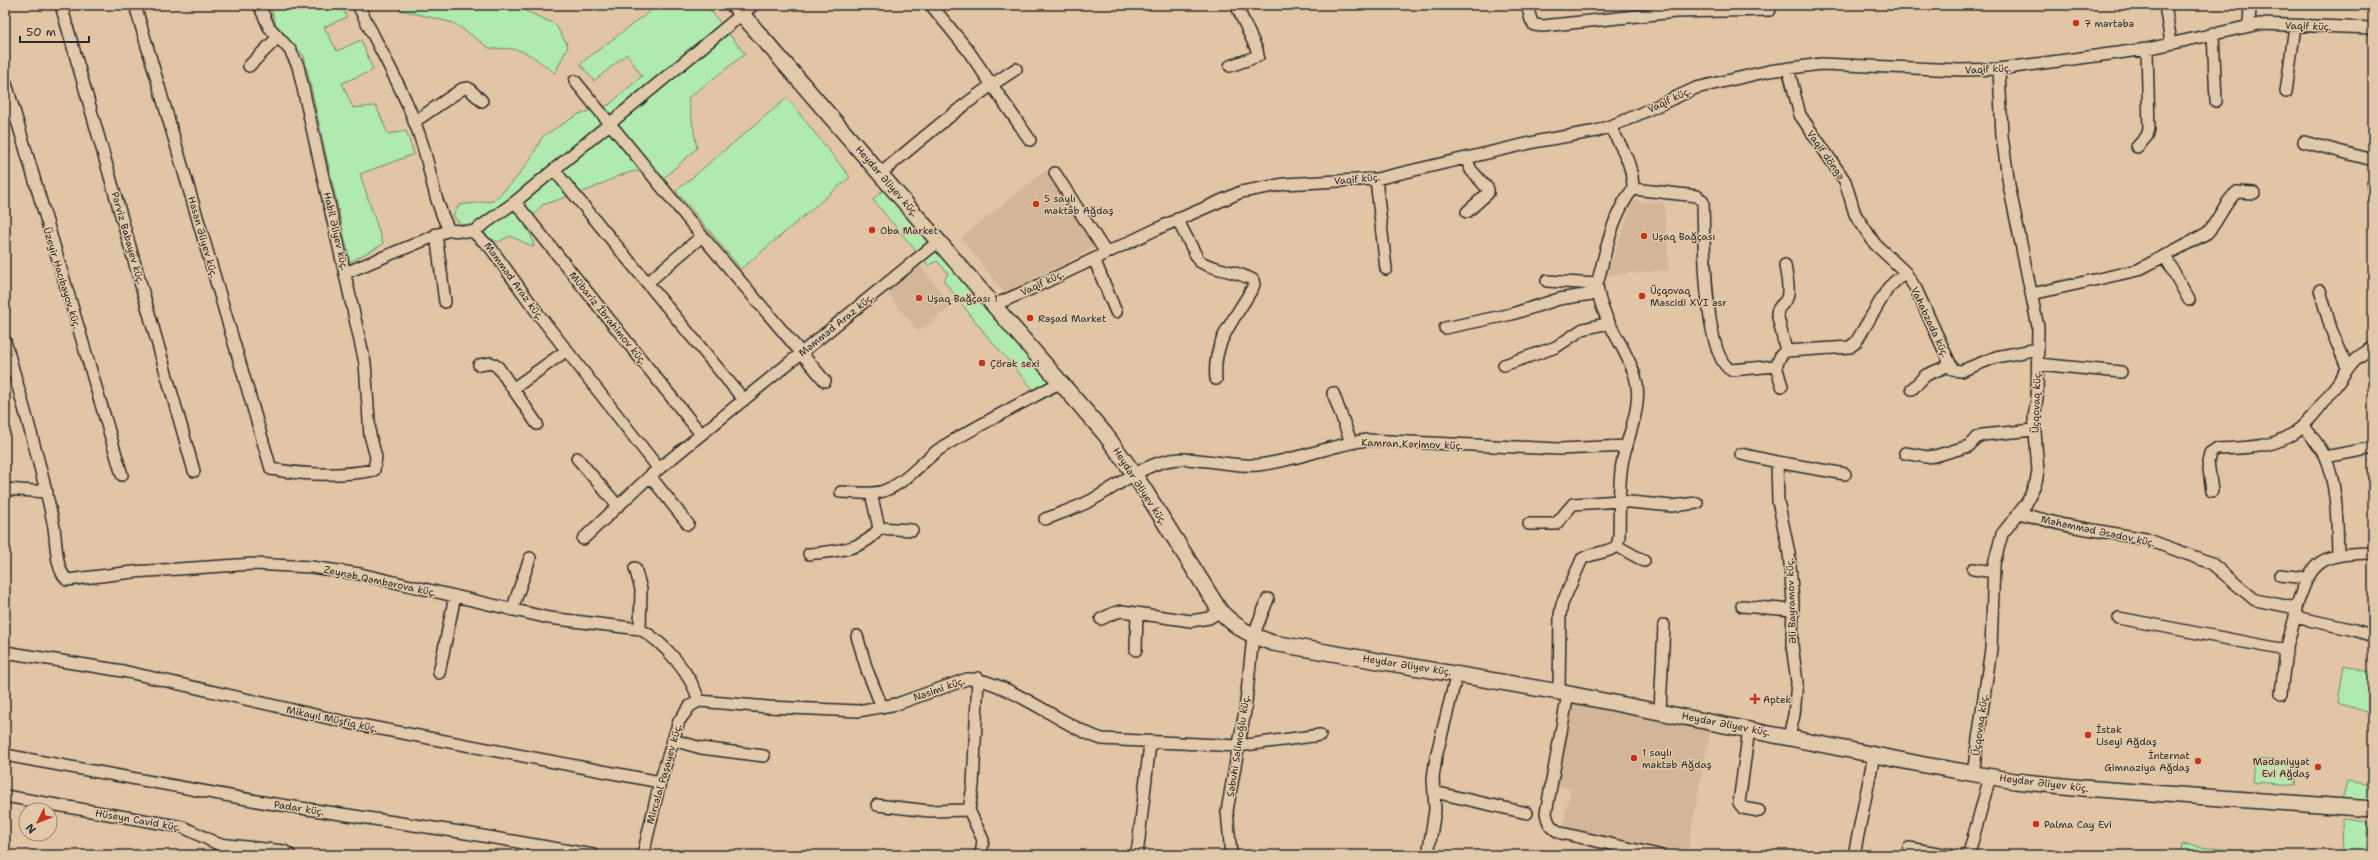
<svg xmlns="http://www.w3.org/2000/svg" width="2378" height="860" font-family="'Shantell Sans',sans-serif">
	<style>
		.built { fill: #d3b697 }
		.green { fill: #b0eaaf; stroke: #6e8a6d }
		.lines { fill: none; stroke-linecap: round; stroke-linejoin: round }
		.street-casing { stroke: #2b2b2b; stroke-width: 14 }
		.secondary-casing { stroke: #2b2b2b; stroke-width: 18 }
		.street { stroke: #e3c9ab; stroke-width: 11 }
		.secondary { stroke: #e3c9ab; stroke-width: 15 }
		.poi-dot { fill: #c8321e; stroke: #e3c9ab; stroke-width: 1.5 }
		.labels { text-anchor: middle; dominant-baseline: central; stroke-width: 3; stroke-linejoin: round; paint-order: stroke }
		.poi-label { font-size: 10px; fill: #2b2b2b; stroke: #e3c9ab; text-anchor: start }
		.street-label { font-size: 10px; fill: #2b2b2b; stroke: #e3c9ab }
	</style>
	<rect width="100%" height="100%" fill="#e1c5a5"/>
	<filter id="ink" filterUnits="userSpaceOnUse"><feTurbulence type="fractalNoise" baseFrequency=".025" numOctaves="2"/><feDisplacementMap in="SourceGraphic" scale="8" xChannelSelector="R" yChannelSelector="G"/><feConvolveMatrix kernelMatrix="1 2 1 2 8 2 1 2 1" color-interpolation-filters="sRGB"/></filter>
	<g filter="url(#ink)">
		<path class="built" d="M 1046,170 L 1097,247 L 1005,293 L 961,238 Z
			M 1633,201 L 1664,203 L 1669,270 L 1607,275 Z
			M 919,264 L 952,306 L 918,332 L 886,291 Z
			M 1572,704 L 1710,731 L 1687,852 L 1563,829 L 1570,789 L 1557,785 Z"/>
		<path class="green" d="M 270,5 L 340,5 L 347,17 L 324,27 L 337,51 L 361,40 L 373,70 L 342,83 L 353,108 L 376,106 L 388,134 L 406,131 L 414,154 L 360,174 L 383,244 L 350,262 L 304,56 L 276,25 Z
			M 391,5 L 512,5 L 555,24 L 568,46 L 555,73 C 529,54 524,46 491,49 L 454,23 L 401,10 Z
			M 658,5 L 706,5 L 745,54 L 688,98 L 697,148 L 665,177 L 635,171 L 618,176 L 591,189 L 542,205 L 525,226 L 531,235 L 534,247 L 510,236 L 498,242 L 462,225 L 453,216 L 459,205 L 493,201 L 513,182 L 530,160 L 543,136 L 579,114 L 609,105 L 642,76 L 627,54 L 594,81 L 580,64 Z
			M 787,98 L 850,177 L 741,269 L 676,191 Z
			M 886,187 L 1052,380 L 1034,390 L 986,335 L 944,281 L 948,273 L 937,261 L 928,265 L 873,200 Z
			M 2344,665 L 2373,673 L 2373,714 L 2338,703 Z
			M 2254,759 L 2298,763 L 2296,785 L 2252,782 Z
			M 2347,781 L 2373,785 L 2373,803 L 2342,800 Z
			M 2342,819 L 2369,822 L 2366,848 L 2373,850 L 2373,855 L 2343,855 Z
			M 2183,844 L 2244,852 L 2246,855 L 2182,855 Z"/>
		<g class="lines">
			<g class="street-casing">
				<path id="street" d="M 61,5 L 194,471
					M 135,5 L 271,469 C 304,475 342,476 374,470 L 376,457 L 370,435 L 365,363 L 298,66 L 290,50 L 269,27 L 259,5
					M 358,5 C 380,50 407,95 422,143 C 432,174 433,199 449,230 L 473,232 L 490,247 L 539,315 L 659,469
					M 931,5 L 967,49 L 1030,140
					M 1527,5 L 1531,20 L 1534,25 L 1543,26 L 1675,12 L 1770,10
					M 2165,5 L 2171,43
					M 2249,26 L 2250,5
					M 2213,33 L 2216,101
					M 249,66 L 278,37
					M 1230,66 L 1258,56 L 1257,50 L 1236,5
					M 1788,68 L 1800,115 L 1845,181 L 1855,214 L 1875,244 L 1905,272
					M 5,80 L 122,475
					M 575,81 L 702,236 L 825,381
					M 2286,92 L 2295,26
					M 414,122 L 462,89 L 468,88 L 482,101
					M 2304,142 L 2373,160
					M 2137,147 L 2147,136 L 2149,129 L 2147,49
					M 1466,158 L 1471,170 L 1488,189 L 1488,193 L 1467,212
					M 554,170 L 744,400
					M 1055,173 L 1106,253
					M 880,174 C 924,137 967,100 1016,69
					M 1376,179 L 1386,269
					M 2373,188 L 2373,184
					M 1633,189 L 1697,196 L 1703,202 C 1704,233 1703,356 1731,370 L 1776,366 L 1781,355 L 1786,351 L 1850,347 L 1856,342 L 1888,288 L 1905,272 L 1916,289 L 1953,370 L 1961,371 L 1996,357 L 2038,349
					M 515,202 L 701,434
					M 1177,219 L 1199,261 C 1215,271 1236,270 1253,280 L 1254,285 C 1237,318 1212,339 1216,379
					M 473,232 L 515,202 L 753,5
					M 436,234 L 445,302
					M 2165,256 L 2189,300
					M 1094,259 L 1116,312
					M 1785,265 C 1786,274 1791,292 1786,300 C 1783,305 1778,306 1777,313 L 1786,351
					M 345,273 L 449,230
					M 1547,281 L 1597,284
					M 647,283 L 702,236
					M 2320,290 L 2331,329 L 2347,367
					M 2032,294 L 2138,270 L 2207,233 C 2219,221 2224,202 2237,192 L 2254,193
					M 994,305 L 1031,289 L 1161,227 L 1241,192 L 1284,184 L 1376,179 L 1539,141 L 1597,131 L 1626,120 L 1696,88 L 1769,71 L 1821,64 L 1960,70 L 1999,69 L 2147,49 L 2259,24 L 2373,28
					M 1445,328 L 1512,314 L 1559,299 L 1598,293
					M 5,341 C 22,401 40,460 53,522 C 57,539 54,567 67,580 L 133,572 L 253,564 L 311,567 L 360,574 L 549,618 L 640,629 C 665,643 691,674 699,701
					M 2038,364 L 2121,372
					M 479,365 L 491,363 L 498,367 L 537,424
					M 1504,365 L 1556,347 L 1583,329 L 1609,323
					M 1776,366 L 1782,386
					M 514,388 L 567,350
					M 1912,389 L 1926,375 L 1950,365
					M 1333,393 L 1351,442
					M 2304,426 C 2311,436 2320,446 2325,457 C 2338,488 2337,523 2338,556
					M 1905,453 L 1927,457 L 1935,456 L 1969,446 L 1976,438 L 1982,435 L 2034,430
					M 1741,454 L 1777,462
					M 2325,457 L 2373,448
					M 577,458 L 618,506
					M 650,476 L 688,524
					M 5,489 L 47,492
					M 2212,491 L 2208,462 L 2210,453 L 2216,449 C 2286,447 2296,441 2337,384 C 2351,365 2350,360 2373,348
					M 841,492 C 855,492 873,496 886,490 C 909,481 923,459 944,446 C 982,423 1022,403 1061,382
					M 2019,513 L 2064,525 L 2146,539 L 2211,563 L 2255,600 L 2296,608 L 2295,617 L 2355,630 L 2373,636
					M 1045,519 C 1061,513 1076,508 1090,501 C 1113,489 1134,471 1159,463 C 1191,452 1226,468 1258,465 C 1296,461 1330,445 1367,440 L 1559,449 L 1627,446
					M 1529,524 L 1556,524 L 1573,504 L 1620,501 L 1672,506 L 1697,503
					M 879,528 L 912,530
					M 583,539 L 650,476 L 939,241
					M 1617,546 L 1644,561
					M 809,554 C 833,551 865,551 879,528 L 871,493
					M 635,568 L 641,589 L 640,629
					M 1973,569 L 1994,572
					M 2280,575 L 2306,578
					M 1742,606 L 1793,610
					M 2296,608 C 2312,558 2321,554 2373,553
					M 512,610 L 530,558
					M 2119,618 L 2286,650 L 2295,617
					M 1101,619 L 1114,613 L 1122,611 L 1191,621 L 1209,618 L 1220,611
					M 857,636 L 867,670 L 882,707
					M 1136,650 L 1137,613
					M 5,652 L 123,671 L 350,723 L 660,782
					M 439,673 L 455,596
					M 978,678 L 973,786 L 969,810 L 983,840 L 981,855
					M 1559,692 L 1560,615 L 1562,604 L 1582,559 C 1593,552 1606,554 1617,546 L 1619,537 C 1620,513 1618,487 1622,464 C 1627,436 1644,405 1635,376 C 1625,344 1600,319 1597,284 C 1606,252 1612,214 1633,189 C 1633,165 1622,147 1610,127
					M 1568,694 L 1546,813 C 1548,824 1551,828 1561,833 L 1659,855
					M 2281,694 L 2286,650
					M 699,701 L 768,707 L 858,711 L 897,704 L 967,679 C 1003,677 1063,727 1102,739 L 1238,746 L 1320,735
					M 1660,711 L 1664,625
					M 1749,729 L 1739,803 L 1743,808 L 1759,811
					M 1789,737 L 1794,715 L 1797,682 L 1792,645 L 1793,602 L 1789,553 L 1778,501 L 1777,462 L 1845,474
					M 673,740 L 701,748 L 764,756
					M 5,755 L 268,803 L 460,832 L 593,855
					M 1973,774 L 1991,649 L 1994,564 L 2002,534 L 2026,504 L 2036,482 L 2038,471 L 2034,418 L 2037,398 L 2038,327 L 2009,185 L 2002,136 L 1999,69
					M 1434,792 L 1527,813
					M 5,796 L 183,827 L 218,844 L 284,851 L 290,855
					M 877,805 L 929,811 L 969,810
					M 1909,848 L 1949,855
					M 643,855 L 660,782 L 679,721 L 690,706 L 699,701
					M 1135,855 L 1138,847 L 1150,743
					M 1231,855 L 1227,811 L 1245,711 L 1253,636 L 1268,599
					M 1428,855 L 1435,810 L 1433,778 L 1436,757 L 1457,673
					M 1854,855 L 1874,755
					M 1966,855 L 1969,853 L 1990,777"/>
			</g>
			<g class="secondary-casing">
				<path id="secondary" d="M 734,5 L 1105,434 L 1135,475 L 1220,611 C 1236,628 1252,636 1273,643 L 1559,692 L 1925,765 L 2015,781 L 2083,788 L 2373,809"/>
			</g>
			<use href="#street" class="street"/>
			<use href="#secondary" class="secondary"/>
		</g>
	</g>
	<g class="poi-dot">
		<circle cx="2076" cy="23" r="4"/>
		<circle cx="1036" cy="204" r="4"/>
		<circle cx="872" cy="230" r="4"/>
		<circle cx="1644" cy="236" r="4"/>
		<circle cx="1642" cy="296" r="4"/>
		<circle cx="919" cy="298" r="4"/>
		<circle cx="1030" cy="318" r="4"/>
		<circle cx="982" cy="363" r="4"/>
		<path d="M1753 693h4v4h4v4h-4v4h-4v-4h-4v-4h4z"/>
		<circle cx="2088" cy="735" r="4"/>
		<circle cx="1634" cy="758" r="4"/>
		<circle cx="2198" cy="761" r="4"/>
		<circle cx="2318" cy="767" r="4"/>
		<circle cx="2036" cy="824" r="4"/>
	</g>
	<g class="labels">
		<g class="poi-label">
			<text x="2084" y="23">7 mərtəbə</text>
			<text x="1044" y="198">5 saylı<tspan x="1044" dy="12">məktəb Ağdaş</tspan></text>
			<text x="880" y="230">Oba Market</text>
			<text x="1652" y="236">Uşaq Bağçası</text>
			<text x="1650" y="290">Üçqovaq<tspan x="1650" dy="12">Məscidi XVI əsr</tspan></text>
			<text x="927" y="298">Uşaq Bağçası 1</text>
			<text x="1038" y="318">Rəşad Market</text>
			<text x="990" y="363">Çörək sexi</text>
			<text x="1763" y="699">Aptek</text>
			<text x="2096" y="729">İstək<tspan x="2096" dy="12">Liseyi Ağdaş</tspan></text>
			<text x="1642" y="752">1 saylı<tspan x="1642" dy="12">məktəb Ağdaş</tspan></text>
			<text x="2190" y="755" text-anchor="end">İnternat<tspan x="2190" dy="12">Gimnaziya Ağdaş</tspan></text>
			<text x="2310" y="761" text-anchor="end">Mədəniyyət<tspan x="2310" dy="12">Evi Ağdaş</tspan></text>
			<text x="2044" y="824">Palma Cay Evi</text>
		</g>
		<g class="street-label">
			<text transform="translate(2308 26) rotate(2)">Vaqif küç.</text>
			<text transform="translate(1988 69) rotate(-3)">Vaqif küç.</text>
			<text transform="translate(1669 100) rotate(-25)">Vaqif küç.</text>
			<text transform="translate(1826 155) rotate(55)">Vaqif döngə</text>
			<text transform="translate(1357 179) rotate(-5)">Vaqif küç.</text>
			<text transform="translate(887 181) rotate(49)">Heydər Əliyev küç.</text>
			<text transform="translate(336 231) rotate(77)">Habil Əliyev küç.</text>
			<text transform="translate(203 237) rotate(74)">Həsən Əliyev küç.</text>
			<text transform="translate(128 238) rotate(74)">Pərviz Babayev küç.</text>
			<text transform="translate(62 278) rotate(73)">Üzeyir Hacıbəyov küç.</text>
			<text transform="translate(514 281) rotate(54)">Məmməd Araz küç.</text>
			<text transform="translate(1042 283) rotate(-25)">Vaqif küç.</text>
			<text transform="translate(608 318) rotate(51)">Mübariz İbrahimov küç.</text>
			<text transform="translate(1930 322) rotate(65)">Vahabzadə küç.</text>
			<text transform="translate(836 325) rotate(-39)">Məmməd Araz küç.</text>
			<text transform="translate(2036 402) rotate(-88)">Üçqovaq küç.</text>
			<text transform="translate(1412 444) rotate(2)">Kamran Kərimov küç.</text>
			<text transform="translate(1140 486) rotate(57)">Heydər Əliyev küç.</text>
			<text transform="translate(2098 531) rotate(12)">Məhəmməd Əsədov küç.</text>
			<text transform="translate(380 581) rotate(12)">Zeynəb Qəmbərova küç.</text>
			<text transform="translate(1791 601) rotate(-92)">Əli Bayramov küç.</text>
			<text transform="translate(1407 665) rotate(9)">Heydər Əliyev küç.</text>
			<text transform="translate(939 689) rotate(-19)">Nəsimi küç.</text>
			<text transform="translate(332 719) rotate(12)">Mikayıl Müşfiq küç.</text>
			<text transform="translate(1726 724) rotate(11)">Heydər Əliyev küç.</text>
			<text transform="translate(1980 725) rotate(-82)">Üçqovaq küç.</text>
			<text transform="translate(1238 746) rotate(-81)">Səbuhi Səlimoğlu küç.</text>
			<text transform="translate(664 774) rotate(-74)">Mircəlal Paşayev küç.</text>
			<text transform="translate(2044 783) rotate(7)">Heydər Əliyev küç.</text>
			<text transform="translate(299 808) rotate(9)">Padar küç.</text>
			<text transform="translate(138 820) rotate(10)">Hüseyn Cavid küç.</text>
		</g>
	</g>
	<rect width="2378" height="860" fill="none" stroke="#e3c9ab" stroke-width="20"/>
	<rect x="10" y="10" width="2358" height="840" fill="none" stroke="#2b2b2b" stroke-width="1.5" filter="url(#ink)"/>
	<g transform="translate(38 822) rotate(227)"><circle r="19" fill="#e3c9ab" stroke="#998a78"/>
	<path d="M0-3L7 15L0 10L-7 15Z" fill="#c8321e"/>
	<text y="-6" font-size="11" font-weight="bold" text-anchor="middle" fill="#2b2b2b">N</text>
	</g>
	<path d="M20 36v6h69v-6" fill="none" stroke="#2b2b2b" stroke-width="2"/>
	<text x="26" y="36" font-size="12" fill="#2b2b2b" stroke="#e3c9ab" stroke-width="3" paint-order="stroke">50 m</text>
</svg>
